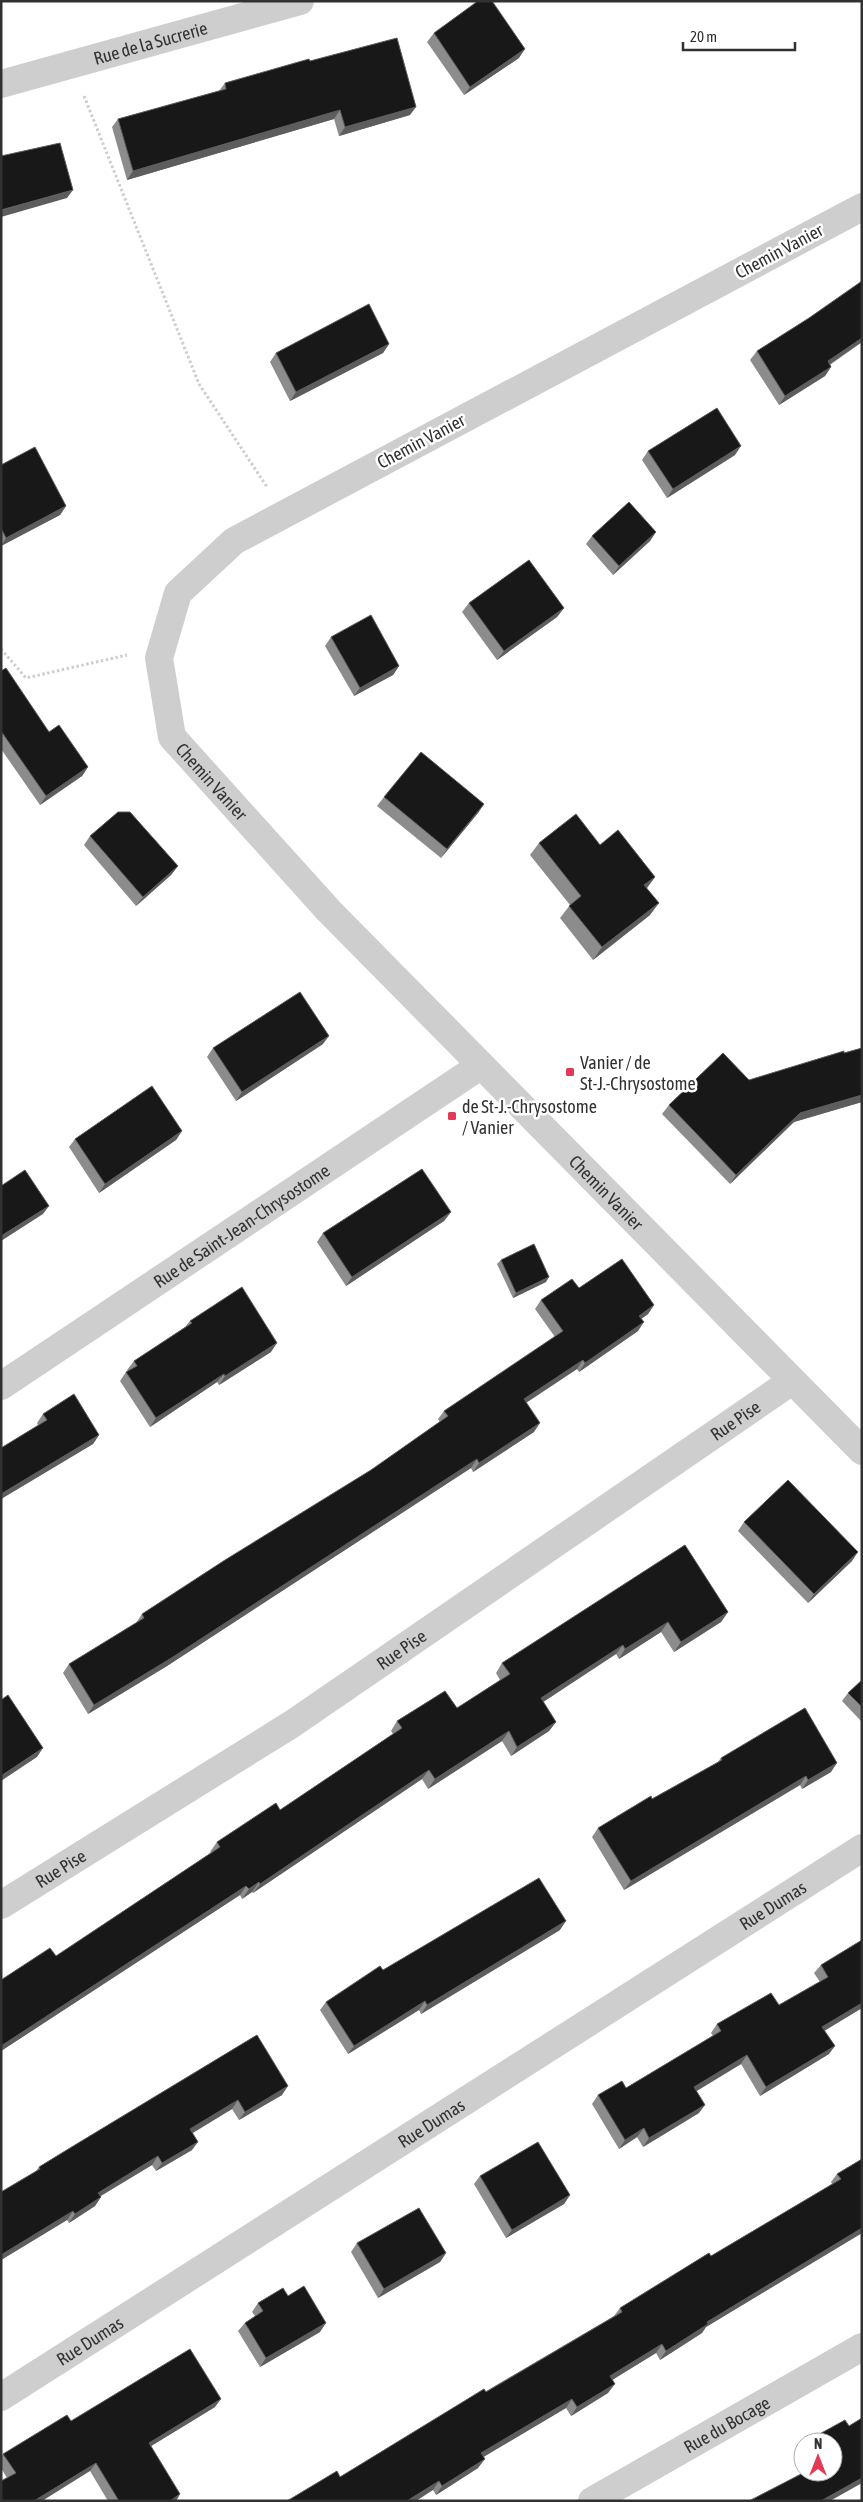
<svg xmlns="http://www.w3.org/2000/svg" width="863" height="2502" font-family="'Asap Condensed',sans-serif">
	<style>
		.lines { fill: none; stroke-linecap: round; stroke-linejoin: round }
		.path { stroke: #cecece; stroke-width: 3; stroke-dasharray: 2.5 2.5; stroke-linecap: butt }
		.minor { stroke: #cecece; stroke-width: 28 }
		.wall { fill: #8c8c8c }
		.shaded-wall { fill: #5d5d5d }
		.building { fill: #181818; stroke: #5d5d5d }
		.poi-dot { fill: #e23954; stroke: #fff; stroke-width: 2 }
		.labels { text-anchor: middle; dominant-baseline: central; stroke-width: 5; stroke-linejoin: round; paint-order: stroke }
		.street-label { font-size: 18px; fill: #313131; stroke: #fff }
		.poi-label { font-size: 18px; fill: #313131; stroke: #fff; text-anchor: start }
	</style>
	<rect width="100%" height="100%" fill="#fff"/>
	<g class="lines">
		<path class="path" d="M 84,96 L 199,384 L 267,487
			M 1,649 L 26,678 L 127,655"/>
		<g class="minor">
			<path id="s1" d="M 1,84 L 300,1"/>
			<path id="s2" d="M 862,207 L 234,541 L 178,593 L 159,658 L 172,737 L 329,911 L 862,1451"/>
			<path id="s3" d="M 1,1386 L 480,1066"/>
			<path id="s4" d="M 1,1905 L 292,1724 L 792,1381"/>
			<path id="s5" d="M 1,2397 L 862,1848"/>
			<path id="s6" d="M 592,2501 L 862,2347"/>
		</g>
	</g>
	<path class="wall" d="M 434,33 L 519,58 L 464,95 L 427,42 Z
		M 310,61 L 410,115 L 339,136 L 334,119 L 127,180 L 112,127 L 118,119 L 219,91 L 225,83 Z
		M 862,342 L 830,365 L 831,367 L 825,376 L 779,405 L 750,360 L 757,351 Z
		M 389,344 L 383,353 L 290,401 L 270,362 L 276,353 Z
		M 648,451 L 735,455 L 667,498 L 642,460 Z
		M 1,465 L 66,506 L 60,515 L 1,546 Z
		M 656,532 L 650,541 L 613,575 L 586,544 L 592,536 Z
		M 469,603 L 564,608 L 557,617 L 497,660 L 462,612 Z
		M 331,637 L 399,666 L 393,675 L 354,696 L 325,646 Z
		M 1,671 L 49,732 L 88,767 L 82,776 L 40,805 L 1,749 Z
		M 384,797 L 484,804 L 478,813 L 441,858 L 377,806 Z
		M 90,836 L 178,866 L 171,875 L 136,906 L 84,845 Z
		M 539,843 L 655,877 L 647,888 L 650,915 L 593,960 L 560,918 L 570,905 L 530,855 Z
		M 323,1044 L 236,1101 L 207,1057 L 213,1048 Z
		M 862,1048 L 862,1102 L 794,1122 L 730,1184 L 662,1114 L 669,1105 L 749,1080 Z
		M 182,1131 L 176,1140 L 99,1193 L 69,1147 L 75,1139 Z
		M 451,1212 L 444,1221 L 346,1286 L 317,1242 L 323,1233 Z
		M 501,1260 L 546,1282 L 513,1298 L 497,1264 Z
		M 579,1288 L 654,1305 L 648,1314 L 641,1319 L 638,1331 L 579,1372 L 577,1369 L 526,1403 L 534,1432 L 473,1472 L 471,1468 L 167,1666 L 88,1714 L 63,1673 L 69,1664 L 136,1623 L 142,1614 L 371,1470 L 440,1422 L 438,1419 L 444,1411 L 555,1337 L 535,1309 L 541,1300 Z
		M 190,1321 L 271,1352 L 219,1385 L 217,1382 L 150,1427 L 120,1381 L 126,1372 L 128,1371 L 127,1370 L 134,1361 L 185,1327 Z
		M 43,1414 L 99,1435 L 93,1444 L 1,1499 L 1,1448 L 38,1425 L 37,1423 Z
		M 744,1522 L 852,1561 L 808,1603 L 738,1531 Z
		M 685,1545 L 728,1612 L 721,1622 L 674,1652 L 661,1632 L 619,1659 L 616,1654 L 543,1702 L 556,1722 L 549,1731 L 511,1756 L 502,1741 L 428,1789 L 422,1779 L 253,1893 L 252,1892 L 242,1899 L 240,1895 L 1,2051 L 1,1980 L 56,1956 L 211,1853 L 210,1852 L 217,1842 L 280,1810 L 393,1734 L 391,1731 L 397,1721 L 457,1708 L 500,1680 L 496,1673 L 502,1663 Z
		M 862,1680 L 862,1722 L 842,1701 L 848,1693 Z
		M 721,1758 L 831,1772 L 802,1789 L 800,1785 L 624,1890 L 592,1837 L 598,1828 L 717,1763 Z
		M 560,1930 L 421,2014 L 419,2010 L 348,2054 L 320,2010 L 326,2002 L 383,1970 Z
		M 862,1940 L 862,2008 L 825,2030 L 829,2054 L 760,2096 L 741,2064 L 697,2091 L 699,2113 L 643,2147 L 637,2137 L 619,2149 L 592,2104 L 598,2095 L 626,2088 L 713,2036 L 711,2033 L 717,2024 L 779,2005 L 820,1982 L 814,1973 L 821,1965 Z
		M 257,2035 L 282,2095 L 239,2120 L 232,2109 L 193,2133 L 192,2150 L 156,2171 L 152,2165 L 101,2196 L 101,2197 L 95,2206 L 69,2223 L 67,2220 L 1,2260 L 1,2192 L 36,2171 L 39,2167 Z
		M 862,2159 L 862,2233 L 706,2327 L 702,2333 L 660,2360 L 656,2353 L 612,2380 L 608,2393 L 571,2416 L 566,2408 L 483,2457 L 478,2468 L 436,2495 L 433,2490 L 340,2477 L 614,2316 L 620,2308 L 711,2256 L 832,2184 L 831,2182 L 837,2174 Z
		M 480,2176 L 570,2195 L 564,2204 L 506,2238 L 474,2184 Z
		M 357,2243 L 446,2253 L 440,2262 L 378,2298 L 351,2252 Z
		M 288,2296 L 320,2332 L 260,2367 L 238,2331 L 245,2323 L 255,2316 L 252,2312 L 258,2303 Z
		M 215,2407 L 151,2446 L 180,2494 L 176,2501 L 108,2501 L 90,2471 L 7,2478 L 1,2468 L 1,2457 L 3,2454 L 71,2421 Z
		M 803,2445 L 803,2458 L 799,2451 Z"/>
	<path class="shaded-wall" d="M 525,49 L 519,58 L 464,95 L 470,87 Z
		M 416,107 L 410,115 L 339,136 L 345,127 Z
		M 340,110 L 334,119 L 127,180 L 133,171 Z
		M 73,190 L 67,198 L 1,217 L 1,210 Z
		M 862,338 L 862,342 L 821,370 L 828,361 Z
		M 389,344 L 383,353 L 290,401 L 296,392 Z
		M 831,367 L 825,376 L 779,405 L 785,396 Z
		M 741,446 L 735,455 L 667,498 L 673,489 Z
		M 66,506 L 60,515 L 1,546 L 6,538 Z
		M 656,532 L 650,541 L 613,575 L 619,566 Z
		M 564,608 L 557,617 L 497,660 L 504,651 Z
		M 399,666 L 393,675 L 354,696 L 360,688 Z
		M 88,767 L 82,776 L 40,805 L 46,796 Z
		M 484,804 L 478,813 L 441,858 L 447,849 Z
		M 178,866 L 171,875 L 136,906 L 143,897 Z
		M 655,877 L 646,889 L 644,885 Z
		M 659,903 L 650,915 L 593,960 L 602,947 Z
		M 329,1036 L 323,1044 L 236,1101 L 242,1092 Z
		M 862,1095 L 862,1102 L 794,1122 L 730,1184 L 736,1175 L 800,1113 Z
		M 182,1131 L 176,1140 L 99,1193 L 105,1184 Z
		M 49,1206 L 43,1214 L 1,1241 L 1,1236 Z
		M 451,1212 L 444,1221 L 346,1286 L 352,1277 Z
		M 549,1277 L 546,1282 L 513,1298 L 516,1293 Z
		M 654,1305 L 648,1314 L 633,1325 L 639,1316 Z
		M 644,1322 L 638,1331 L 579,1372 L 585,1363 Z
		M 277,1343 L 271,1352 L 219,1385 L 225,1376 Z
		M 583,1360 L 577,1369 L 518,1408 L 524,1399 Z
		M 224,1374 L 217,1382 L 150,1427 L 156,1418 Z
		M 540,1423 L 534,1432 L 473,1472 L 479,1463 Z
		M 99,1435 L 93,1444 L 1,1499 L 1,1494 Z
		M 477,1459 L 471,1468 L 167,1666 L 88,1714 L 94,1705 Z
		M 858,1552 L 852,1561 L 808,1603 L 814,1594 Z
		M 728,1612 L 721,1622 L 674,1652 L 681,1642 Z
		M 668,1622 L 661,1632 L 619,1659 L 625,1649 Z
		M 623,1645 L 616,1654 L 534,1708 L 541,1698 Z
		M 556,1722 L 549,1731 L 511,1756 L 517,1747 Z
		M 509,1731 L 502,1741 L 428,1789 L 435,1779 Z
		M 43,1748 L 37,1757 L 1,1781 L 1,1776 Z
		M 837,1763 L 831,1772 L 802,1789 L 808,1780 Z
		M 429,1770 L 422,1779 L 253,1893 L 260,1884 Z
		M 806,1776 L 800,1785 L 624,1890 L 631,1881 Z
		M 259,1882 L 252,1892 L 242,1899 L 249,1889 Z
		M 246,1886 L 240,1895 L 1,2051 L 1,2046 Z
		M 566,1921 L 560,1930 L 421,2014 L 427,2005 Z
		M 425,2001 L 419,2010 L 348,2054 L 354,2046 Z
		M 862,2003 L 862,2008 L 816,2036 L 822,2027 Z
		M 835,2046 L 829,2054 L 760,2096 L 766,2087 Z
		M 747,2055 L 741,2064 L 688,2096 L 694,2087 Z
		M 288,2086 L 282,2095 L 239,2120 L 245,2112 Z
		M 238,2100 L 232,2109 L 184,2138 L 190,2129 Z
		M 705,2105 L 699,2113 L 643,2147 L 649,2138 Z
		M 644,2128 L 637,2137 L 619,2149 L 625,2140 Z
		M 198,2142 L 192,2150 L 156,2171 L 162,2163 Z
		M 158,2156 L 152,2165 L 92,2201 L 98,2193 Z
		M 570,2195 L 564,2204 L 506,2238 L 512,2230 Z
		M 101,2197 L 95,2206 L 69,2223 L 75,2214 Z
		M 73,2211 L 67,2220 L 1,2260 L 1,2255 Z
		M 862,2228 L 862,2233 L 706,2327 L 702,2333 L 660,2360 L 666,2351 L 707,2322 Z
		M 446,2253 L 440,2262 L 378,2298 L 384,2289 Z
		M 326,2323 L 320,2332 L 260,2367 L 266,2358 Z
		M 662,2344 L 656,2353 L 604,2385 L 610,2376 Z
		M 615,2384 L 608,2393 L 571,2416 L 577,2407 Z
		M 221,2399 L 215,2407 L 143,2451 L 149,2443 Z
		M 572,2399 L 566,2408 L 475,2462 L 481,2453 Z
		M 485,2459 L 478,2468 L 436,2495 L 442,2486 Z
		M 96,2463 L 90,2471 L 42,2501 L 34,2501 Z
		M 862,2478 L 862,2483 L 830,2501 L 821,2501 Z
		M 439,2481 L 433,2490 L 416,2501 L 407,2501 Z
		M 180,2494 L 176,2501 L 170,2501 Z"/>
	<path class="building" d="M 478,1 L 492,1 L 525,49 L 470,87 L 434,33 Z
		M 397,38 L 416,107 L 345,127 L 340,110 L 133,171 L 118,119 L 226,89 L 225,83 L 309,59 L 310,61 Z
		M 60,143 L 73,190 L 1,210 L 1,156 Z
		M 862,281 L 862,338 L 828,361 L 831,367 L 785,396 L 757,351 L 809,318 Z
		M 369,304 L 389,344 L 296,392 L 276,353 Z
		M 717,408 L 741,446 L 673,489 L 648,451 Z
		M 35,447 L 66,506 L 6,538 L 1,528 L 1,465 Z
		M 629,502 L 656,532 L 619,566 L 592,536 Z
		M 529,560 L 564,608 L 504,651 L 469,603 Z
		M 371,615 L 399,666 L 360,688 L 331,637 Z
		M 6,668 L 49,732 L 59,725 L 88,767 L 46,796 L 1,731 L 1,671 Z
		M 421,752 L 484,804 L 447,849 L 384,797 Z
		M 118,812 L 130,812 L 178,866 L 143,897 L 90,836 Z
		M 576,814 L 600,845 L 618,830 L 655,877 L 644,885 L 659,903 L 602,947 L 569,906 L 581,896 L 539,843 Z
		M 300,992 L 329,1036 L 242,1092 L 213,1048 Z
		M 862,1048 L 862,1095 L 800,1113 L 736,1175 L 669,1105 L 723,1053 L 749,1080 L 844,1051 L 844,1053 Z
		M 152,1086 L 182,1131 L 105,1184 L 75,1139 Z
		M 422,1169 L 451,1212 L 352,1277 L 323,1233 Z
		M 25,1170 L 49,1206 L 1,1236 L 1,1186 Z
		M 534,1244 L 549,1277 L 516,1293 L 501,1260 Z
		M 622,1259 L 654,1305 L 639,1316 L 644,1322 L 585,1363 L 583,1360 L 524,1399 L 540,1423 L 479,1463 L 477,1459 L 173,1657 L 94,1705 L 69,1664 L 144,1618 L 142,1614 L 225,1560 L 371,1470 L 448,1416 L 444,1411 L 563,1331 L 541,1300 L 572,1279 L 579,1288 Z
		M 242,1287 L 277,1343 L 225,1376 L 224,1374 L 156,1418 L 126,1372 L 137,1366 L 134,1361 L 192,1323 L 190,1321 Z
		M 74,1394 L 99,1435 L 1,1494 L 1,1448 L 47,1420 L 43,1414 Z
		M 788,1480 L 858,1552 L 814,1594 L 744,1522 Z
		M 685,1545 L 728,1612 L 681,1642 L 668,1622 L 625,1649 L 623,1645 L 541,1698 L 556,1722 L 517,1747 L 509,1731 L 435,1779 L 429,1770 L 260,1884 L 259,1882 L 249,1889 L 246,1886 L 1,2046 L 1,1980 L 50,1948 L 56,1956 L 220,1847 L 217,1842 L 276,1803 L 280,1810 L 402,1728 L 397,1721 L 445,1691 L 457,1708 L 510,1674 L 502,1663 Z
		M 862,1680 L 862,1707 L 848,1693 Z
		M 8,1695 L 43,1748 L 1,1776 L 1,1700 Z
		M 805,1708 L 837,1763 L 808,1780 L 806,1776 L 631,1881 L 598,1828 L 651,1796 L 652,1799 L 722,1760 L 721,1758 Z
		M 539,1878 L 566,1921 L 427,2005 L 425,2001 L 354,2046 L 326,2002 L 380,1966 L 383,1970 Z
		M 862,1940 L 862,2003 L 822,2027 L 835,2046 L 766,2087 L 747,2055 L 694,2087 L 705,2105 L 649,2138 L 644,2128 L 625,2140 L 598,2095 L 622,2081 L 626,2088 L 721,2031 L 717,2024 L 771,1993 L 779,2005 L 828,1977 L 821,1965 Z
		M 257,2035 L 288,2086 L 245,2112 L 238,2100 L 190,2129 L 198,2142 L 162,2163 L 158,2156 L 98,2193 L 101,2197 L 75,2214 L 73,2211 L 1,2255 L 1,2192 L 40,2169 L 39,2167 L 70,2148 Z
		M 538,2142 L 570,2195 L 512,2230 L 480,2176 Z
		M 862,2159 L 862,2228 L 707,2322 L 708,2324 L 666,2351 L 662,2344 L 610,2376 L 615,2384 L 577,2407 L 572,2399 L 481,2453 L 485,2459 L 442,2486 L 439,2481 L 407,2501 L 287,2501 L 337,2471 L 340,2477 L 484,2389 L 486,2392 L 622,2312 L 620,2308 L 709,2253 L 711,2256 L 841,2179 L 837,2174 Z
		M 419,2208 L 446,2253 L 384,2289 L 357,2243 Z
		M 304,2286 L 326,2323 L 266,2358 L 245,2323 L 263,2311 L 258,2303 L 283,2288 L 288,2296 Z
		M 190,2349 L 221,2399 L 149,2443 L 180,2494 L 170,2501 L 119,2501 L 96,2463 L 34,2501 L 1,2501 L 1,2481 L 16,2473 L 3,2454 L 67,2415 L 71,2421 Z
		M 862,2418 L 862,2478 L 821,2501 L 749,2501 L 805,2472 L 833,2472 L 833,2442 L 805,2442 L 845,2420 L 849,2426 Z"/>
	<g class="poi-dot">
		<rect x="565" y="1067" width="10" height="10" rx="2.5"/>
		<rect x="447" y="1111" width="10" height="10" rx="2.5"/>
	</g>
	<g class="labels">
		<g class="street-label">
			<text stroke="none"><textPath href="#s1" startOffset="155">Rue de la Sucrerie</textPath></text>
			<text transform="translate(779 251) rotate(-28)">Chemin Vanier</text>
			<text transform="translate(421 441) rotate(-28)">Chemin Vanier</text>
			<text stroke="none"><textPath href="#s2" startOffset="995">Chemin Vanier</textPath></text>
			<text stroke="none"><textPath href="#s2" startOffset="1565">Chemin Vanier</textPath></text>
			<text stroke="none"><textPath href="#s3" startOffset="289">Rue de Saint-Jean-Chrysostome</textPath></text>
			<text stroke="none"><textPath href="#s4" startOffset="880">Rue Pise</textPath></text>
			<text stroke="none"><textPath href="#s4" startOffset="475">Rue Pise</textPath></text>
			<text stroke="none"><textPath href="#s4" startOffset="70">Rue Pise</textPath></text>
			<text stroke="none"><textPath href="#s5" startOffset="915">Rue Dumas</textPath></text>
			<text stroke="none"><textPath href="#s5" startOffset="510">Rue Dumas</textPath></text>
			<text stroke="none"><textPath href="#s5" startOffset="105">Rue Dumas</textPath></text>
			<text stroke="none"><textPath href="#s6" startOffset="155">Rue du Bocage</textPath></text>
		</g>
		<g class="poi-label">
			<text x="580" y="1062">Vanier / de<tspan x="580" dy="21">St-J.-Chrysostome</tspan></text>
			<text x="462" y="1106">de St-J.-Chrysostome<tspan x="462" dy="21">/ Vanier</tspan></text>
		</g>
	</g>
	<rect width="863" height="2502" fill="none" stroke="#313131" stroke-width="5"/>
	<g transform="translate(818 2457)"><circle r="24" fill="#ffffff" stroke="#adadad"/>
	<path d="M0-4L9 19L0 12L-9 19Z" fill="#e23954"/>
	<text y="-8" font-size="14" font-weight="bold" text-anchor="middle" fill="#313131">N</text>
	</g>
	<path d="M683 42v8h112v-8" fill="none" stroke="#313131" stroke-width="2.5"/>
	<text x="690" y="42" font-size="15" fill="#313131" stroke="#ffffff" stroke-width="4" paint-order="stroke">20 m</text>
</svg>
